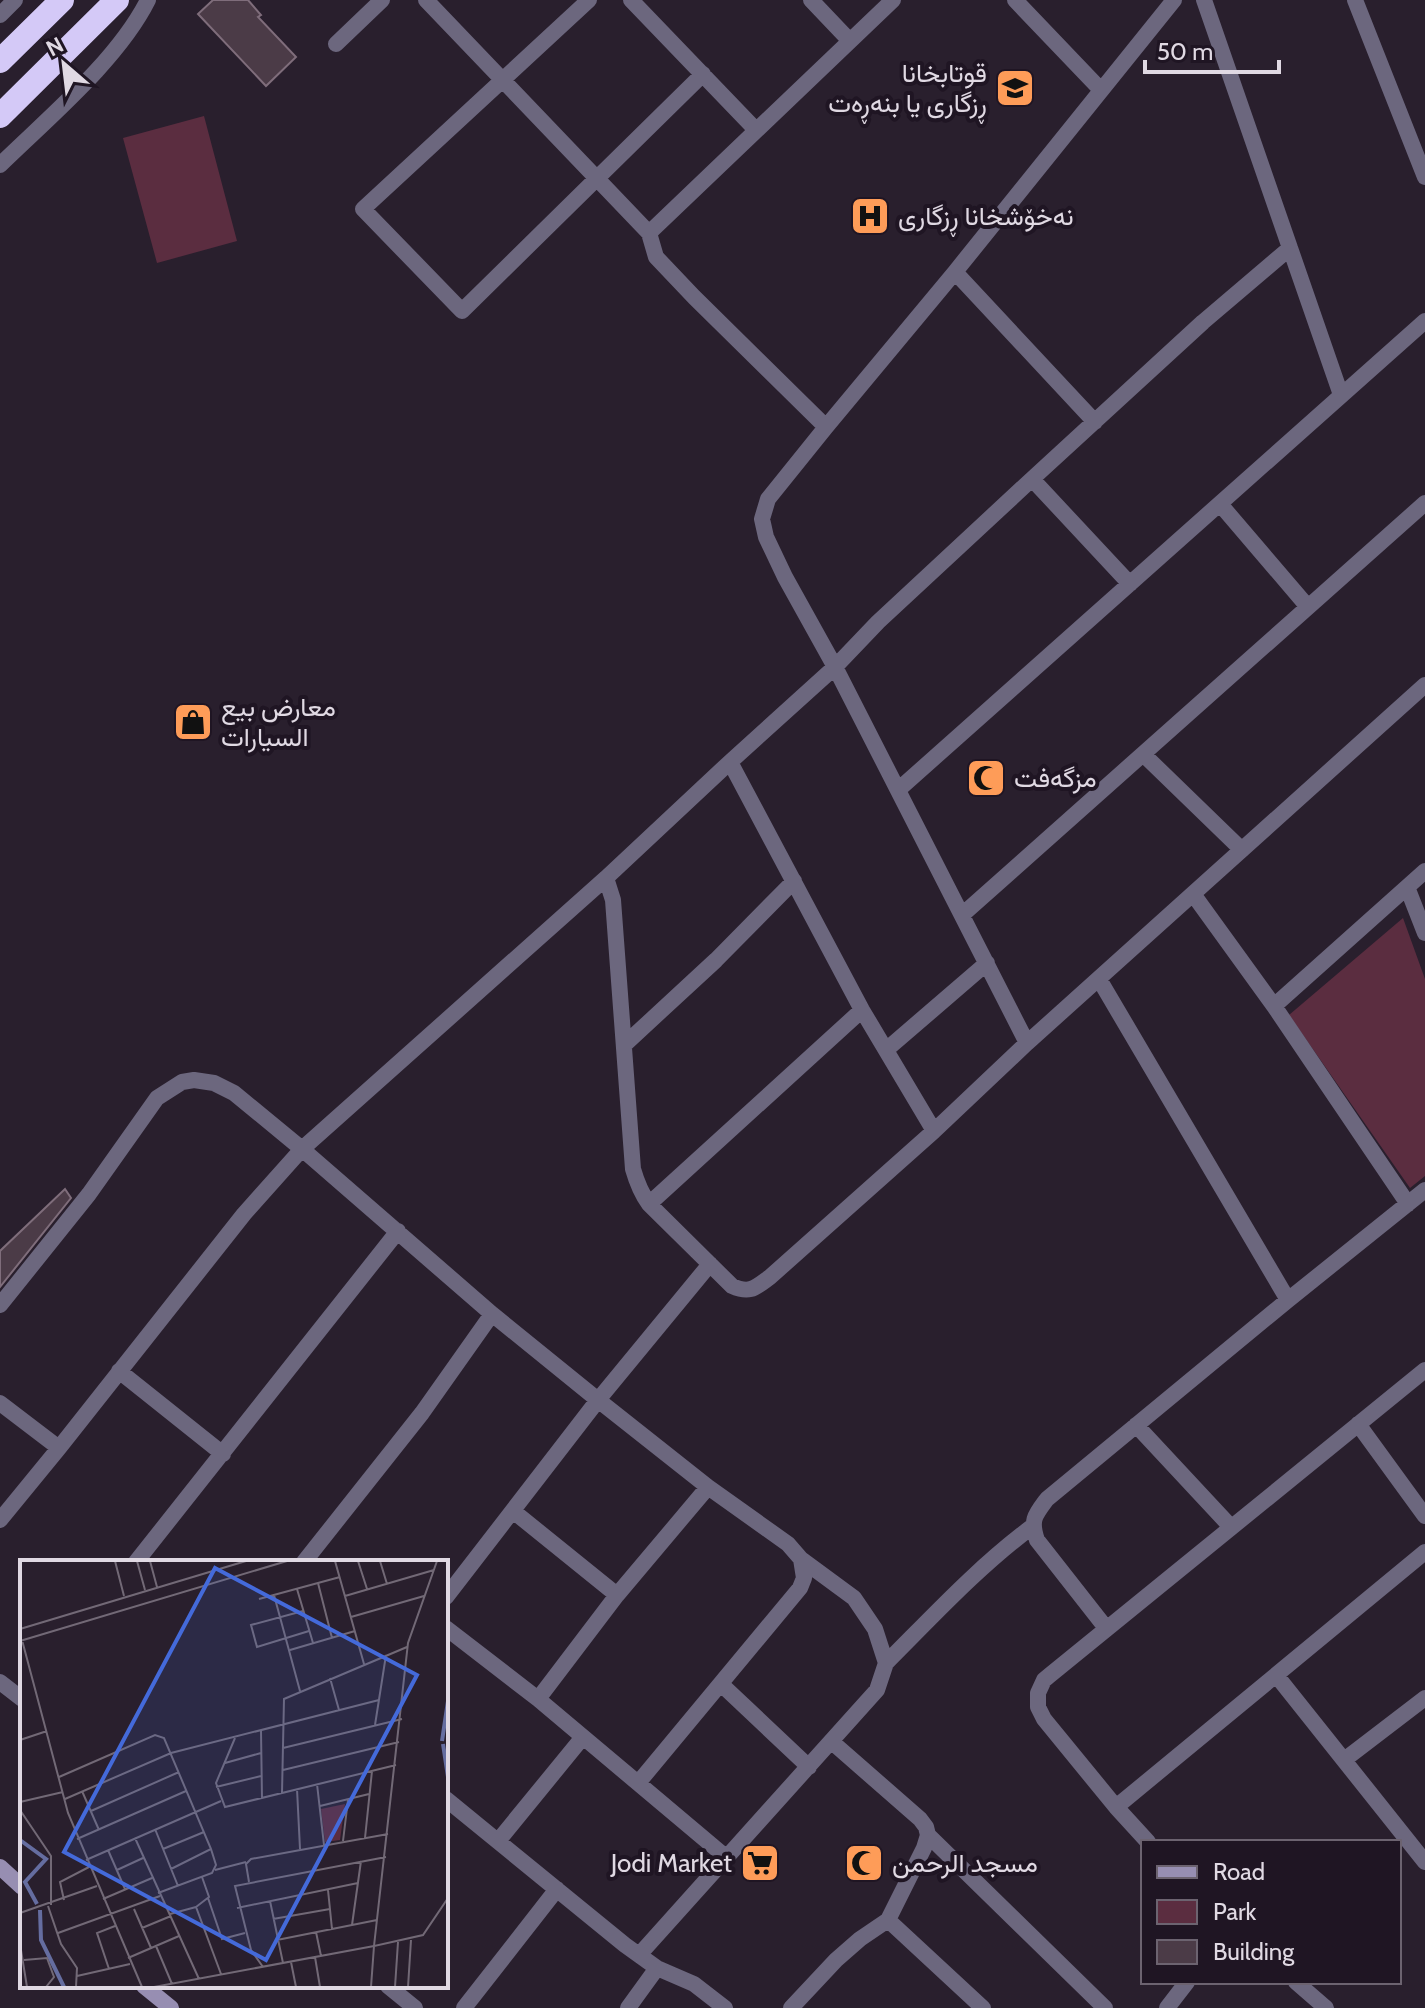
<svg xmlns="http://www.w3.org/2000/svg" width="1425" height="2008" font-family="Cabin,Vazirmatn,sans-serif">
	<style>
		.green { fill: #5b2d40 }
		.building { fill: #4b3b47; stroke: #7f6d7b; stroke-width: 2 }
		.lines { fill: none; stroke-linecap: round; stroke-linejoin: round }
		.street { stroke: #6c677e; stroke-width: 16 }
		.secondary { stroke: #978eb2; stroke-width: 16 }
		.highway { stroke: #d4c9f7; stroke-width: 24 }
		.labels { text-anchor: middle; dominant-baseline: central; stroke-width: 8; stroke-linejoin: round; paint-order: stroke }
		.poi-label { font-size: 26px; fill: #e0d9e3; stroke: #1f1523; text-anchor: start }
		.inset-river { fill: none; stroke: #656da0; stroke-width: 4 }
		.inset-road { fill: none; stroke: #726976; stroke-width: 2 }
		.view { fill: #446ada; fill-opacity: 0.15; stroke: #446ada; stroke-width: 4 }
		.inset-edge { fill: none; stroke: #e0d9e3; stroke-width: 4 }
	</style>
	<rect width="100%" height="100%" fill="#291f2d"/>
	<path class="green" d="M 204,116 L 237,241 L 157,263 L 123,138 Z
		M 1403,918 L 1425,979 L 1425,1176 L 1410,1188 L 1289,1015 Z"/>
	<path class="building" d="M 213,0 L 248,0 L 261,15 L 258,17 L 296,57 L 266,86 L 198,14 Z
		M 65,1189 L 71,1198 L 0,1287 L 0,1251 Z"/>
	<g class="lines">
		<path class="street" d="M 426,0 L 649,233 L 656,257 L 694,297 L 826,427
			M 589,0 L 363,209 L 462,311 L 703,74
			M 631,0 L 756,130
			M 811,0 L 850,41
			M 1015,0 L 1101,90
			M 1204,0 L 1341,395
			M 1355,0 L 1425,177
			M 0,15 L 15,0
			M 336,44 L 382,0
			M 0,165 C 48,118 118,60 148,0
			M 649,233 L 893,0
			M 955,272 L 1095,422
			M 1032,479 L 1130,584
			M 1220,504 L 1308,607
			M 1143,754 L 1242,850
			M 730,762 L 862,1010 L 934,1131
			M 898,790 L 1425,321
			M 606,878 L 613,900 L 633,1169 C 637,1183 641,1193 649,1204 L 732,1286 C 750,1294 755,1288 770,1277 L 934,1131 L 1027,1043 L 1425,685
			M 1407,887 L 1425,933
			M 1193,894 L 1274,1006 L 1408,1204
			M 962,915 L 1425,503
			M 1099,979 L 1288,1300
			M 1274,1006 L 1425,871
			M 1027,1043 L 835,667 L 785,577 L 766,537 L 762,519 L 768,499 L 826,427 L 955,272 L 1174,0
			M 624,1045 L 716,960 L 794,881
			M 886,1050 L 987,963
			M 649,1204 L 862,1010
			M 0,1305 L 89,1194 L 157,1098 L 182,1082 L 194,1080 L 214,1083 L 234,1093 L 302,1149 L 492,1314 L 598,1400 L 708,1487 L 788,1544 L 801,1559 L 804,1578 L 800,1588 L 638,1783
			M 119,1371 L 223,1454
			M 0,1403 L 59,1448
			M 1358,1424 L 1425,1516
			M 1136,1425 L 1231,1527
			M 513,1511 L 617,1595
			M 0,1520 L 59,1448 L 244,1214 L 302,1149 L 606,878 L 730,762 L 835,667 L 878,622 L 1032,479 L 1203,322 L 1290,248
			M 136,1562 L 398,1231
			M 304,1562 L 422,1413 L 492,1314
			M 446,1597 L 598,1400 L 710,1264
			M 446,1628 L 538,1699 L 727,1858
			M 1106,1628 L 1037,1540 C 1030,1520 1035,1515 1047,1499 L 1288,1300 L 1425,1190
			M 886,1663 C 933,1616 979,1566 1033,1526
			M 1276,1675 L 1425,1862
			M 0,1682 L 22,1699
			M 721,1684 L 809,1767
			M 538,1699 L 617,1595 L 708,1487
			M 832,1742 L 920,1819 L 926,1827 L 928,1835 L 924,1848 L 888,1920
			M 1344,1760 L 1425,1698
			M 446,1799 L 625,1945 L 657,1968 L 694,1984 L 725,2008
			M 1116,1807 L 1425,1552
			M 928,1835 L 1105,2008
			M 498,1841 L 583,1737
			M 1148,1842 L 1116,1807 L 1044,1719 L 1038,1707 L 1038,1693 L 1044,1680 L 1050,1675 L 1425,1370
			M 639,1955 L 877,1690 L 886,1663 L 875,1629 L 854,1598 L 801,1559
			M 1296,1982 L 1326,2008
			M 388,1986 L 415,2008
			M 464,2008 L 557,1889
			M 628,2008 L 657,1968
			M 791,2008 L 836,1960 L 860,1939 L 888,1920 L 983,2008
			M 1167,2008 L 1187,1982"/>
		<path class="secondary" d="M 0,1867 L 22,1887
			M 144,1986 L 171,2008"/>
		<path class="highway" d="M 0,61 L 62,0
			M 0,116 L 117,0"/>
	</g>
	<defs>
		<g id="school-square" transform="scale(2)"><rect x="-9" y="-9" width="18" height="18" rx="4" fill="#fe9c58" stroke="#1f1523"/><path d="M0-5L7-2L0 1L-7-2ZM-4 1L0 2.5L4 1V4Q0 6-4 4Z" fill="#111"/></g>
		<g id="hospital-square" transform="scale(2)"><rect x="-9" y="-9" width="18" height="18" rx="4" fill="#fe9c58" stroke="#1f1523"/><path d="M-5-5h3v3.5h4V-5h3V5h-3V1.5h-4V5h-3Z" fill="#111"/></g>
		<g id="shop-square" transform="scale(2)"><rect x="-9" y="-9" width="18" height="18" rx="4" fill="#fe9c58" stroke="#1f1523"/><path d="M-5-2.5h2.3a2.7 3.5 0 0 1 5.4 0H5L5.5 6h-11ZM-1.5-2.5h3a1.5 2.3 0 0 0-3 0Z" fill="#111"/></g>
		<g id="mosque-square" transform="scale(2)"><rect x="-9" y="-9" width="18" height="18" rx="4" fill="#fe9c58" stroke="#1f1523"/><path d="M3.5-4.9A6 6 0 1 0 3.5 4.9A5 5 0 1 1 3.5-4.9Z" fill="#111"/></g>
		<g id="supermarket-square" transform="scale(2)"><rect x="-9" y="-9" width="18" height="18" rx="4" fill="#fe9c58" stroke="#1f1523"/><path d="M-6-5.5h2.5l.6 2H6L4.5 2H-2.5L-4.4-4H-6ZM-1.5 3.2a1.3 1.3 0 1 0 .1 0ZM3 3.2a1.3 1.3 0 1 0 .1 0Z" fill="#111"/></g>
	</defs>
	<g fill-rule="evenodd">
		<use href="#school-square" x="1015" y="88"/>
		<use href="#hospital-square" x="870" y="216"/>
		<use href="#shop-square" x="193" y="722"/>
		<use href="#mosque-square" x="986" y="778"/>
		<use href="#supermarket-square" x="760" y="1863"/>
		<use href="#mosque-square" x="864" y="1863"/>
	</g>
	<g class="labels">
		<g class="poi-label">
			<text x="987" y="73" text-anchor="end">قوتابخانا<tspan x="987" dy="30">ڕزگاری یا بنەڕەت</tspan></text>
			<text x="898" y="216">نەخۆشخانا ڕزگاری</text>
			<text x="221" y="707">معارض بيع<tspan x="221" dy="30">السيارات</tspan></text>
			<text x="1014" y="778">مزگەفت</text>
			<text x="732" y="1863" text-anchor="end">Jodi Market</text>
			<text x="892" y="1863">مسجد الرحمن</text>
		</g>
	</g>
	<g transform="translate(20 1560)">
		<rect width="428" height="428" fill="#291f2d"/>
		<path d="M 325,244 L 320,280 L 305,282 L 301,249 Z" fill="#5b2d40"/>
		<path class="inset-river" d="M 422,181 L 428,141M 423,184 L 428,217M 0,280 L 26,299 L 5,322 L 17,344M 20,350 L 21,380 L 44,427"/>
		<path class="inset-road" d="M 95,1 L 104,36M 117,1 L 125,30M 130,1 L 137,27M 315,1 L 344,104M 338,1 L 347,29M 360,1 L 367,24M 298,23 L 312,78M 277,29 L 293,83M 254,35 L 280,131M 325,36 L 414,10M 239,39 L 320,17M 283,51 L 231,65 L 237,87 L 289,71M 331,57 L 404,36M 0,69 L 226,1M 2,80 L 48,253 L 122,427M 0,81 L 267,1M 270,90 L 335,71M 310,118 L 319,150M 355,165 L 366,95M 241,171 L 242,239M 215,178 L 196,223 L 205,247 L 376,205M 0,180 L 27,171M 263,188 L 382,159M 205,203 L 241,193M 263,210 L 379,182M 39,217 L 135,175 L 144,178 L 191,289 L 151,309M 297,224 L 304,285M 196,227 L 241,216M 277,229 L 280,289M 62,231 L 79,270M 262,233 L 264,139 L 387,87M 45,239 L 151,193 L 359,140M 0,242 L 43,232M 300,246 L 349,234M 0,250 L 31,296 L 31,345M 71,251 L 159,212M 135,269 L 158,326M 115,278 L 179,419M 345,278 L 352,211M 57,279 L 166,231M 323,281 L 328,240M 143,289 L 184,272M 88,290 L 105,329M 66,300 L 201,241M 97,310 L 123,298M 195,310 L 226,302M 229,322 L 226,304 L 231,299 L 368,274M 308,330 L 312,369M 138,333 L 192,313 L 196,305 L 191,289M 188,338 L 202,379 L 225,373M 83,339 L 132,318M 44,340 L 40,322 L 69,307M 250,341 L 263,403M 28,346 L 41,384 L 57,408 L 56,427M 176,347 L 189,337 L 182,317M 217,348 L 338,323M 114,349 L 131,388M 0,353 L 77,326M 150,354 L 176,347 L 201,414M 253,359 L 310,349M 332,365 L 341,301M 122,368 L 151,356M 296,372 L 301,396M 38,373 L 140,336M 257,380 L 357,360M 0,384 L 7,427M 136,386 L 152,424M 354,386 L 388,83 L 417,1M 295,397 L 300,427M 108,398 L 159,376M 4,400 L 27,398 L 34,417 L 26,427M 271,402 L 276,427M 243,407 L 231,390 L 215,326 L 366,297M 89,409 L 77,373 L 95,366M 57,416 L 110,404M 134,427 L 354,386M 351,427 L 354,386 L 403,375 L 428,338M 375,427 L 378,382M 388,427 L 391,380"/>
		<path class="view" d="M 195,8 L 397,115 L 246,400 L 44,292 Z"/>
		<rect width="428" height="428" class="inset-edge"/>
	</g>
	<rect x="1141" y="1840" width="260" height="144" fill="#1f1523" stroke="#6c6370" stroke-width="2"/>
	<rect x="1157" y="1866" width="40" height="12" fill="#978eb2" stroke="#6c6370" stroke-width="2"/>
	<text x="1213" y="1880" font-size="24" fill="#e0d9e3">Road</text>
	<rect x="1157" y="1900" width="40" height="24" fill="#5b2d40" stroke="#6c6370" stroke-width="2"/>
	<text x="1213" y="1920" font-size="24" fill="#e0d9e3">Park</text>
	<rect x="1157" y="1940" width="40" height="24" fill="#4b3b47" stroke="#6c6370" stroke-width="2"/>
	<text x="1213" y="1960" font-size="24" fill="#e0d9e3">Building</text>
	<g transform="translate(64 64) rotate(332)" stroke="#1f1523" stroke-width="6" paint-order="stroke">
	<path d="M0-6L14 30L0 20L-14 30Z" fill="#e0d9e3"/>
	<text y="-12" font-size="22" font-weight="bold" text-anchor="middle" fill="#e0d9e3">N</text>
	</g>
	<path d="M1145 60v12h134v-12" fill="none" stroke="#e0d9e3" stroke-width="4"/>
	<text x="1157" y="60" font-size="24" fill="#e0d9e3" stroke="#1f1523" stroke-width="6" paint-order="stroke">50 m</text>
</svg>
